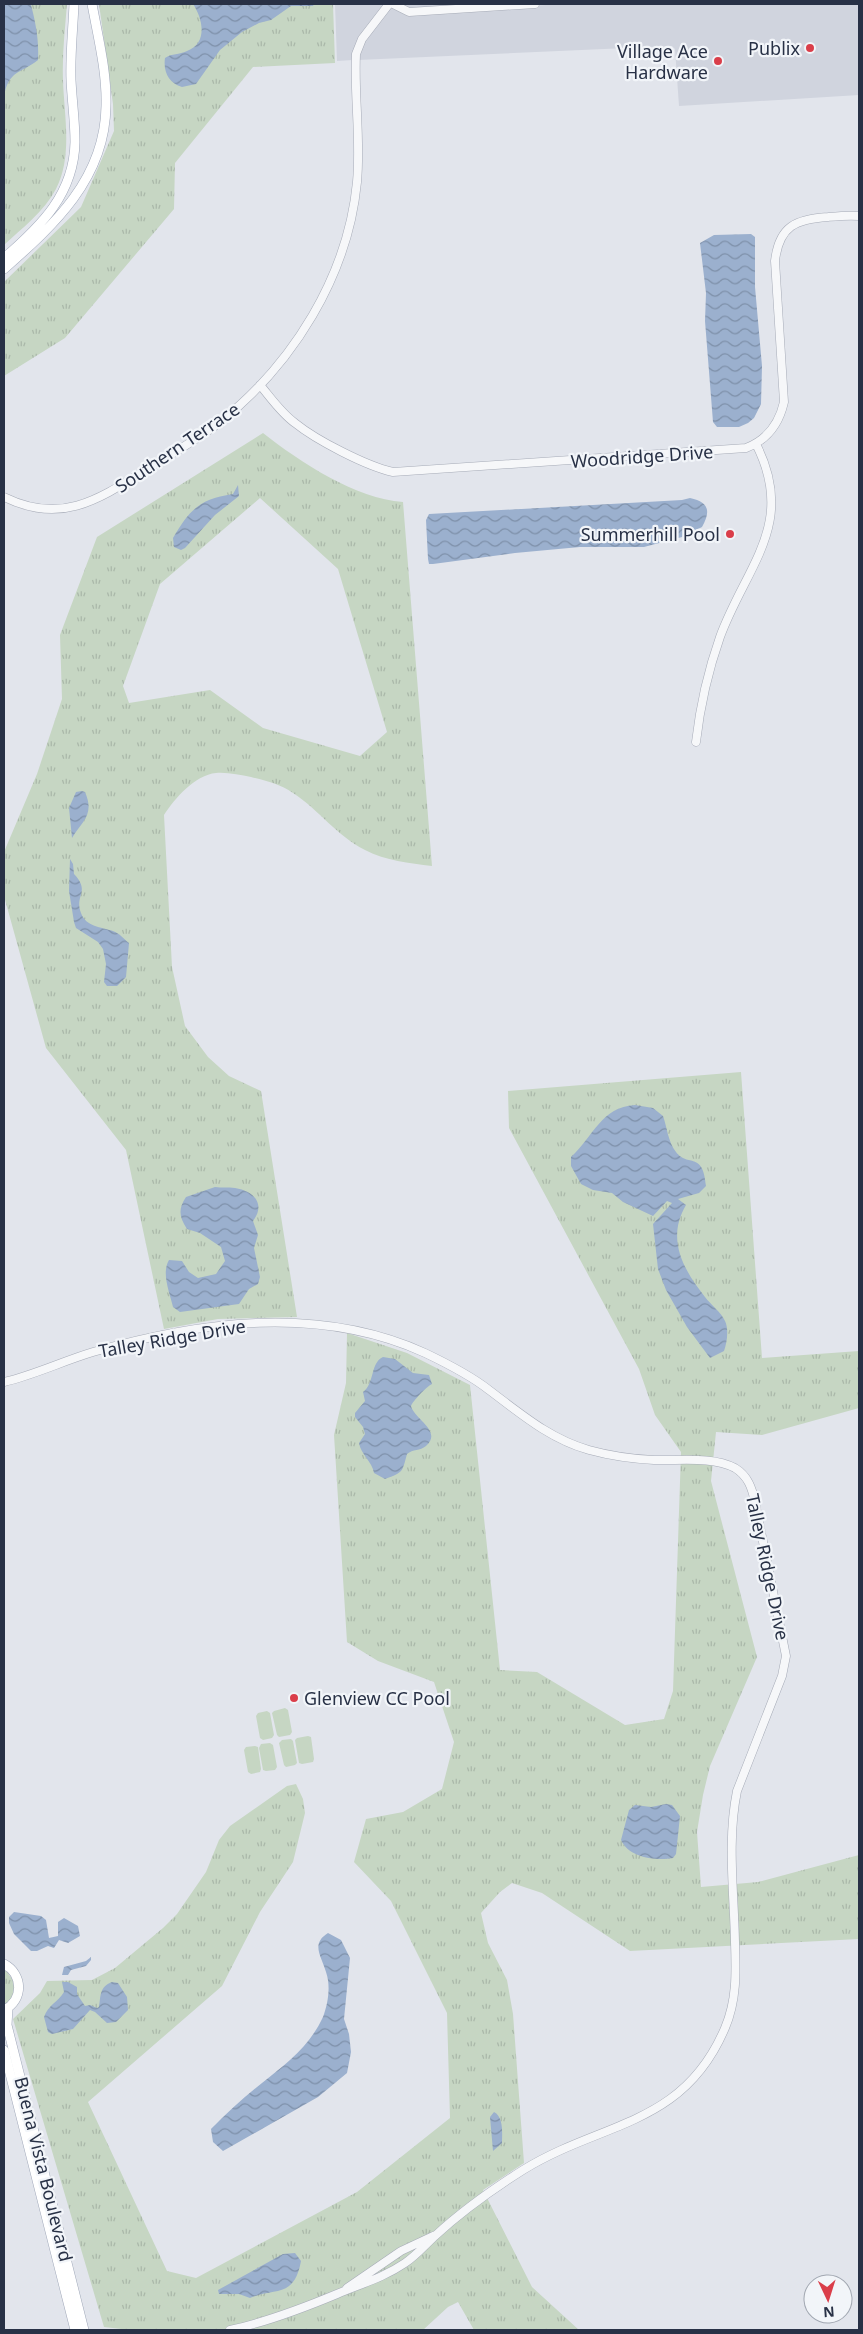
<svg xmlns="http://www.w3.org/2000/svg" width="863" height="2334" font-family="'Noto Sans',sans-serif">
	<style>
		.built { fill: #d0d4de }
		.grass { fill: url(#grass-tufts); fill-rule: evenodd }
		.garden { fill: #c6d6c3 }
		.water { fill: url(#water-waves) }
		.lines { fill: none; stroke-linecap: round; stroke-linejoin: round }
		.minor-casing { stroke: #a6abb7; stroke-width: 9 }
		.major-casing { stroke: #a0a8b9; stroke-width: 10 }
		.minor { stroke: #f6f7f9; stroke-width: 8 }
		.major { stroke: #fff; stroke-width: 9 }
		.poi-dot { fill: #da3e4a; stroke: #f2f5f9; stroke-width: 2 }
		.labels { text-anchor: middle; dominant-baseline: central; stroke-width: 4.5; stroke-linejoin: round; paint-order: stroke }
		.poi-label { font-size: 18px; fill: #283146; stroke: #f2f5f9; text-anchor: end }
		.street-label { font-size: 18px; fill: #283146; stroke: #f2f5f9 }
	</style>
	<defs>
		<pattern id="grass-tufts" width="24" height="20" patternUnits="userSpaceOnUse" patternTransform="scale(1.25)"><rect width="24" height="20" fill="#c6d6c3"/><path d="M3 7l-1-3M5 7V3M7 7l1-3M15 17l-1-3M17 17v-4M19 17l1-3" fill="none" stroke="#aab8a9"/></pattern>
		<pattern id="water-waves" width="16" height="10" patternUnits="userSpaceOnUse" patternTransform="scale(1.25)"><rect width="16" height="10" fill="#9bb0ce"/><path d="M0 5q4-4 8 0t8 0" fill="none" stroke="#7e90a9"/></pattern>
	</defs>
	<rect width="100%" height="100%" fill="#e2e5ec"/>
	<path class="built" d="M 335,4 L 386,4 L 353,60 L 337,61 Z
		M 397,4 L 491,4 L 409,9 Z
		M 559,4 L 859,4 L 859,95 L 679,106 L 675,49 L 672,46 L 358,60 L 360,48 L 391,6 L 402,13 L 409,15 Z"/>
	<path class="grass" d="M 4,4 L 67,4 C 65,29 62,55 63,80 C 64,115 73,156 56,189 C 44,212 22,228 4,245 Z
		M 99,4 L 333,4 L 335,63 L 253,67 L 175,163 L 174,209 L 65,338 L 4,376 L 4,282 L 81,207 L 114,131 L 113,104 Z
		M 263,433 C 300,462 356,499 403,502 L 432,866 C 409,863 386,861 365,850 C 337,836 319,810 293,793 C 280,784 267,781 251,777 C 240,775 227,772 216,773 C 195,775 175,798 164,815 L 172,967 L 185,1026 L 208,1057 L 229,1076 L 261,1091 L 297,1317 L 218,1319 L 164,1329 L 126,1150 L 46,1048 L 4,896 L 4,852 L 37,774 L 62,699 L 60,635 L 97,537 ZM 260,498 L 338,569 L 387,732 L 360,756 L 263,728 L 210,690 L 129,703 L 123,686 L 160,584 Z
		M 741,1072 L 762,1358 L 859,1351 L 859,1408 L 762,1435 L 716,1432 L 711,1481 L 757,1657 L 710,1766 L 703,1795 L 697,1832 L 701,1887 L 758,1882 L 859,1855 L 859,1939 L 630,1951 L 542,1893 L 512,1883 L 500,1892 L 481,1913 L 488,1943 L 507,1980 L 513,2014 L 524,2163 L 483,2190 L 532,2287 L 579,2330 L 474,2330 L 458,2302 L 448,2307 L 423,2330 L 130,2330 L 104,2327 L 13,2019 L 40,1993 L 47,1981 L 92,1980 L 115,1968 L 163,1928 L 177,1914 L 206,1872 L 219,1840 L 230,1826 L 287,1786 L 296,1784 L 303,1799 L 305,1813 L 293,1862 L 260,1912 L 222,1986 L 88,2102 L 167,2271 L 196,2278 L 357,2192 L 450,2118 L 447,2013 L 391,1901 L 354,1862 L 366,1819 L 403,1812 L 442,1789 L 454,1742 L 434,1682 L 378,1661 L 347,1642 L 334,1435 L 346,1383 L 347,1333 L 407,1353 L 470,1385 L 500,1670 L 537,1672 L 625,1725 L 664,1719 L 673,1691 L 681,1452 L 655,1415 L 639,1369 L 509,1128 L 508,1091 Z
		M 4,1968 L 15,1983 L 13,1998 L 4,2007 Z"/>
	<path class="garden" d="M 285,1708 L 288,1710 L 292,1732 L 290,1735 L 279,1737 L 277,1735 L 272,1713 L 274,1711 Z
		M 267,1711 L 270,1713 L 274,1735 L 272,1738 L 263,1740 L 260,1738 L 256,1716 L 258,1713 Z
		M 308,1736 L 311,1737 L 314,1759 L 313,1762 L 302,1764 L 299,1763 L 295,1740 L 297,1738 Z
		M 291,1739 L 293,1741 L 297,1763 L 295,1765 L 286,1767 L 284,1765 L 279,1743 L 282,1740 Z
		M 270,1743 L 273,1745 L 277,1767 L 275,1770 L 266,1771 L 263,1770 L 259,1748 L 261,1744 Z
		M 255,1746 L 258,1747 L 261,1769 L 260,1772 L 251,1774 L 248,1772 L 244,1750 L 246,1747 Z"/>
	<path class="water" d="M 4,4 L 31,5 C 36,24 39,40 38,60 C 20,74 9,70 4,96 Z
		M 193,4 L 314,4 L 313,6 L 291,6 L 271,20 L 259,23 L 242,32 L 220,50 L 196,84 L 182,87 C 169,83 163,72 165,58 C 172,53 179,55 187,51 C 208,43 203,19 193,4 Z
		M 751,234 L 755,237 L 755,287 L 762,366 L 761,404 L 754,418 L 748,423 L 739,427 L 717,427 L 713,422 L 705,321 L 706,293 L 700,243 L 714,235 Z
		M 238,485 L 239,496 L 215,515 L 185,548 L 181,550 L 174,547 L 173,538 C 190,509 200,499 233,494 Z
		M 690,498 C 709,502 711,511 702,527 L 682,537 L 644,547 L 580,547 L 515,553 L 433,564 L 429,564 L 428,559 L 426,520 L 429,514 L 682,500 Z
		M 82,791 L 85,792 C 95,815 82,821 72,838 L 69,808 L 76,792 Z
		M 70,859 L 73,864 L 74,874 C 91,892 74,895 81,913 C 86,927 101,927 113,931 C 119,933 124,939 129,943 L 126,977 L 117,986 L 107,986 L 104,982 L 106,964 L 103,949 L 98,942 L 76,928 L 74,922 L 69,891 Z
		M 635,1105 L 653,1108 L 663,1116 C 667,1127 668,1142 676,1152 C 688,1168 703,1150 706,1186 L 699,1193 L 678,1199 L 686,1205 C 666,1239 683,1269 705,1297 C 711,1305 721,1312 725,1321 C 729,1329 727,1343 724,1351 L 710,1358 L 687,1327 L 666,1290 L 658,1269 L 653,1224 L 672,1203 L 667,1201 L 653,1216 L 623,1202 L 612,1193 L 593,1190 L 581,1184 L 571,1166 L 571,1157 C 594,1136 601,1107 635,1105 Z
		M 215,1187 C 222,1188 228,1187 235,1188 C 254,1191 266,1204 253,1221 L 258,1235 L 254,1248 L 260,1277 L 258,1284 L 249,1289 L 239,1304 L 180,1312 L 173,1307 C 170,1294 161,1273 169,1260 L 182,1261 L 189,1272 L 198,1278 L 216,1274 L 225,1261 L 221,1247 L 200,1233 L 187,1229 C 179,1217 178,1209 186,1197 Z
		M 383,1357 L 395,1359 L 413,1373 L 429,1375 L 432,1384 C 426,1387 413,1401 411,1406 C 414,1419 443,1431 426,1446 C 420,1451 413,1449 407,1454 C 402,1472 404,1472 385,1479 L 374,1473 C 372,1461 361,1455 359,1443 L 365,1434 L 363,1427 L 355,1417 L 355,1413 L 365,1401 L 363,1392 C 375,1383 370,1363 383,1357 Z
		M 666,1804 L 672,1805 L 680,1816 L 676,1854 L 673,1858 C 656,1861 629,1858 621,1840 L 629,1810 L 635,1805 L 651,1807 Z
		M 14,1912 L 41,1916 L 46,1920 L 49,1938 L 58,1936 L 58,1922 L 64,1918 L 78,1926 L 80,1936 L 68,1943 L 59,1940 L 54,1948 L 48,1946 L 37,1951 L 31,1951 L 14,1934 L 9,1923 L 9,1917 Z
		M 328,1933 L 341,1940 L 350,1958 L 344,2019 L 349,2034 L 351,2052 L 347,2073 L 318,2097 L 223,2151 L 213,2142 L 211,2129 C 227,2113 244,2097 262,2083 C 287,2063 309,2047 323,2017 C 328,2004 331,1986 326,1972 C 322,1957 310,1944 328,1933 Z
		M 91,1957 L 91,1960 L 86,1966 L 71,1970 L 68,1975 L 62,1975 L 64,1967 L 86,1961 Z
		M 62,1982 L 68,1982 L 77,1987 L 77,1994 L 85,2006 L 90,2005 L 97,2008 L 99,2007 C 101,1996 99,1987 112,1982 L 118,1983 L 127,1997 L 128,2010 L 116,2022 L 107,2023 L 95,2012 L 90,2010 L 73,2029 L 52,2034 L 48,2032 L 44,2017 C 48,2005 58,2002 64,1992 Z
		M 494,2112 C 504,2117 502,2134 502,2143 L 493,2151 L 490,2117 Z
		M 295,2253 L 301,2261 C 294,2299 275,2287 250,2298 L 239,2294 L 219,2294 L 218,2290 L 283,2254 Z"/>
	<g class="lines">
		<g class="minor-casing">
			<path id="minor" d="M 393,4 L 409,12 L 535,4
				M 260,385 C 271,398 281,413 295,423 C 316,440 366,466 393,472 L 746,448 C 767,440 779,424 784,402 L 775,261 C 779,226 796,219 828,217 C 839,216 849,215 859,216
				M 4,497 C 61,525 98,500 147,469 C 171,454 197,440 220,422 C 293,364 348,276 357,182 C 361,139 354,97 356,54 L 362,39 L 389,4
				M 696,742 C 700,707 708,671 720,637 C 746,566 797,524 756,444
				M 4,1382 C 34,1375 63,1361 93,1352 C 201,1321 319,1305 425,1353 C 446,1363 470,1375 489,1390 C 521,1414 550,1439 589,1450 C 611,1456 632,1459 654,1460 C 679,1461 712,1456 735,1468 C 748,1476 752,1488 755,1502 L 786,1656 L 782,1676 L 737,1791 C 727,1840 734,1892 735,1942 C 736,1972 737,2000 725,2028 C 683,2127 602,2121 523,2170 C 493,2189 462,2211 436,2235 C 425,2245 417,2255 405,2263 C 383,2278 360,2284 337,2294 C 301,2309 267,2322 230,2330
				M 347,2288 L 401,2251 L 433,2236"/>
		</g>
		<g class="major-casing">
			<path id="major" d="M 4,258 C 41,226 74,194 75,142 C 75,121 72,101 71,80 C 70,55 73,29 74,4
				M 4,269 C 54,225 105,179 106,106 C 107,72 98,37 92,4
				M 4,1964 C 23,1974 24,2000 4,2010
				M 8,2008 L 7,2025 L 84,2330
				M 4,2050 L 75,2330"/>
		</g>
		<use href="#minor" class="minor"/>
		<use href="#major" class="major"/>
	</g>
	<g class="poi-dot">
		<circle cx="810" cy="48" r="5"/>
		<circle cx="718" cy="61" r="5"/>
		<circle cx="730" cy="534" r="5"/>
		<circle cx="294" cy="1698" r="5"/>
	</g>
	<g class="labels">
		<g class="poi-label">
			<text x="800" y="48">Publix</text>
			<text x="708" y="51">Village Ace<tspan x="708" dy="21">Hardware</tspan></text>
			<text x="720" y="534">Summerhill Pool</text>
			<text x="304" y="1698" text-anchor="start">Glenview CC Pool</text>
		</g>
		<g class="street-label">
			<text transform="translate(177 447) rotate(-34)">Southern Terrace</text>
			<text transform="translate(642 456) rotate(-4)">Woodridge Drive</text>
			<text transform="translate(172 1338) rotate(-10)">Talley Ridge Drive</text>
			<text transform="translate(768 1567) rotate(78)">Talley Ridge Drive</text>
			<text transform="translate(44 2169) rotate(76)">Buena Vista Boulevard</text>
		</g>
	</g>
	<rect width="863" height="2334" fill="none" stroke="#283146" stroke-width="10"/>
	<g transform="translate(828 2299) rotate(176)"><circle r="24" fill="#f2f5f9" stroke="#a1a7b1"/>
	<path d="M0-4L9 19L0 12L-9 19Z" fill="#da3e4a"/>
	<text y="-8" font-size="14" font-weight="bold" text-anchor="middle" fill="#283146">N</text>
	</g>
</svg>
